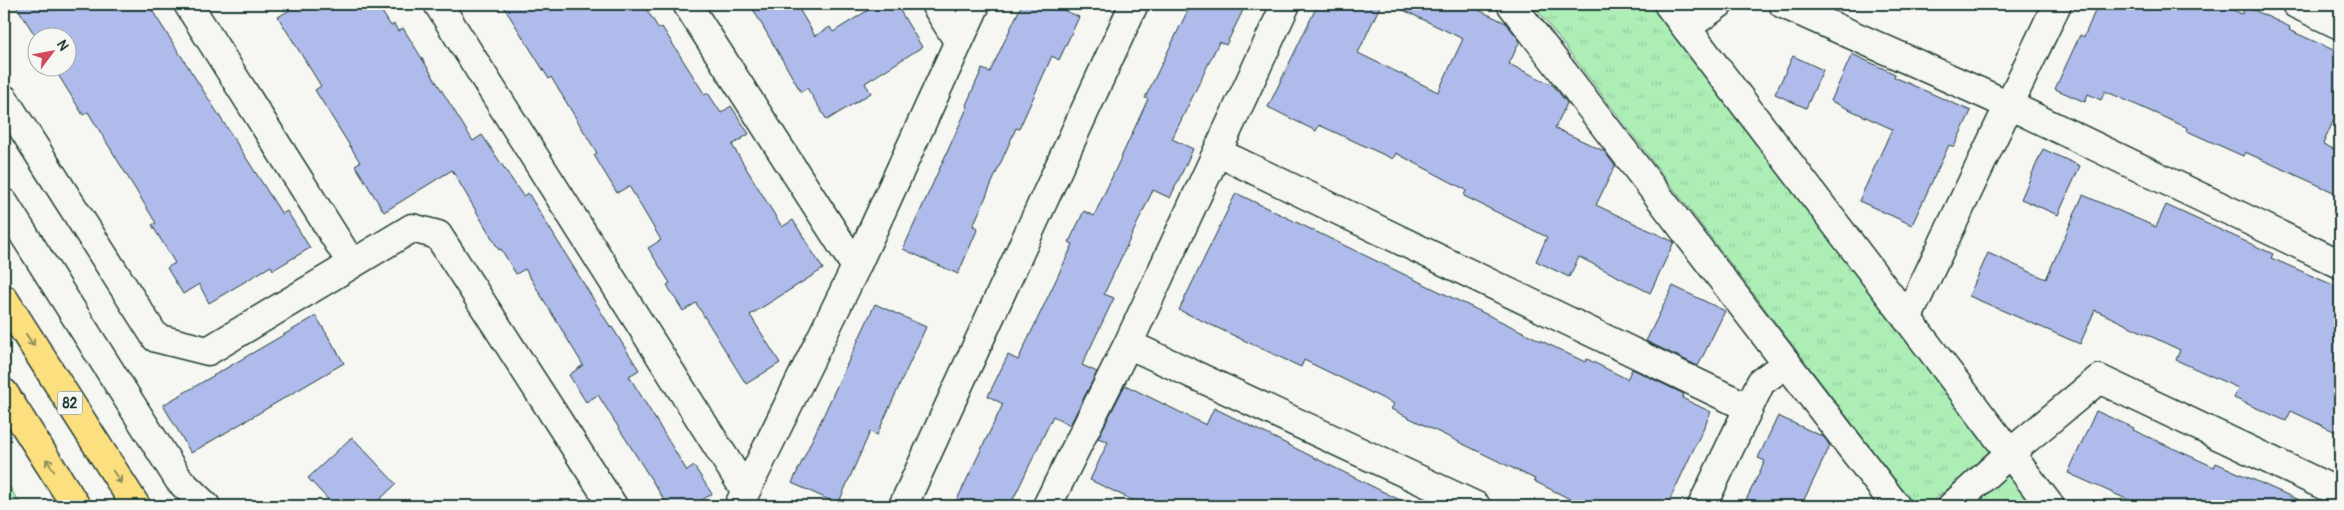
<svg xmlns="http://www.w3.org/2000/svg" width="2344" height="510" font-family="Pangolin,sans-serif">
	<style>
		.forest { fill: url(#forest-crowns); stroke: #669676 }
		.park { fill: url(#park-tufts); stroke: #669676 }
		.building { fill: #afbbeb; stroke: #1f3d34 }
		.lines { fill: none; stroke-linecap: round; stroke-linejoin: round }
		.street-casing { stroke: #1f3d34; stroke-width: 31 }
		.secondary-casing { stroke: #1f3d34; stroke-width: 31 }
		.primary-casing { stroke: #1f3d34; stroke-width: 31 }
		.street { stroke: #f6f6f2; stroke-width: 28 }
		.secondary { stroke: #f6f6f2; stroke-width: 28 }
		.primary { stroke: #fce080; stroke-width: 28 }
		.oneway { stroke: #8e8e5a }
		.labels { text-anchor: middle; dominant-baseline: central; stroke-width: 5; stroke-linejoin: round; paint-order: stroke }
		.shield { fill: #f6f6f2; stroke: #60746d; stroke-width: 1 }
		.shield-label { font-size: 14px; font-weight: bold; fill: #1f3d34 }
	</style>
	<defs>
		<pattern id="forest-crowns" width="20" height="18" patternUnits="userSpaceOnUse" patternTransform="scale(1.25)"><rect width="20" height="18" fill="#adeeb7"/><path d="M2 6a3 3 0 1 1 6 0M12 15a3 3 0 1 1 6 0" fill="none" stroke="#94cd9e"/></pattern>
		<pattern id="park-tufts" width="24" height="20" patternUnits="userSpaceOnUse" patternTransform="scale(1.25)"><rect width="24" height="20" fill="#adeeb7"/><path d="M3 7l-1-3M5 7V3M7 7l1-3M15 17l-1-3M17 17v-4M19 17l1-3" fill="none" stroke="#94cd9e"/></pattern>
	</defs>
	<rect width="100%" height="100%" fill="#f6f6f2"/>
	<filter id="ink" filterUnits="userSpaceOnUse"><feTurbulence type="fractalNoise" baseFrequency=".02" numOctaves="2"/><feDisplacementMap in="SourceGraphic" scale="10" xChannelSelector="R" yChannelSelector="G"/><feConvolveMatrix kernelMatrix="1 2 1 2 8 2 1 2 1" color-interpolation-filters="sRGB"/></filter>
	<g filter="url(#ink)">
		<path class="forest" d="M 2008,472 L 2034,506 L 1969,506 Z
			M 4,477 L 21,506 L 4,506 Z"/>
		<path class="park" d="M 1533,4 L 1650,4 L 1996,451 L 1926,506 L 1915,506 Z"/>
		<path class="building" d="M 15,4 L 148,4 L 282,214 L 287,211 L 310,248 L 273,270 L 271,266 L 209,303 L 199,284 L 183,294 L 167,268 L 175,263 L 152,225 L 156,223 L 88,112 L 83,115 L 54,68 L 68,68 L 68,38 L 38,38 L 38,40 Z
			M 300,4 L 377,4 L 391,26 L 394,24 L 398,31 L 403,28 L 473,141 L 482,135 L 523,196 L 528,193 L 611,328 L 612,327 L 639,370 L 629,376 L 687,471 L 694,466 L 712,494 L 692,506 L 668,506 L 598,395 L 586,402 L 569,375 L 583,365 L 525,269 L 516,274 L 501,249 L 499,250 L 452,170 L 384,212 L 355,165 L 360,162 L 315,90 L 321,86 L 278,17 Z
			M 502,4 L 643,4 L 659,29 L 662,27 L 705,95 L 708,93 L 721,113 L 731,106 L 749,134 L 732,145 L 782,227 L 793,220 L 823,269 L 750,315 L 780,363 L 746,384 L 696,303 L 683,311 L 667,285 L 670,283 L 648,248 L 661,240 L 629,186 L 617,193 L 594,155 L 597,153 L 551,77 L 549,79 Z
			M 750,4 L 796,4 L 815,36 L 830,27 L 833,32 L 878,4 L 896,4 L 922,47 L 865,83 L 871,93 L 827,120 L 807,88 L 801,92 Z
			M 1022,4 L 1051,4 L 1079,17 L 1059,60 L 1052,56 L 1019,129 L 1016,128 L 973,226 L 978,228 L 958,274 L 903,249 L 968,106 L 966,105 L 982,69 L 990,72 Z
			M 1191,4 L 1246,4 L 1226,45 L 1219,42 L 1172,139 L 1193,149 L 1170,198 L 1153,190 L 1104,294 L 1114,298 L 1082,365 L 1097,372 L 1070,425 L 1053,416 L 1010,506 L 954,506 L 1003,404 L 988,396 L 1008,355 L 1018,360 L 1073,244 L 1069,242 L 1084,211 L 1094,216 L 1148,99 L 1145,98 Z
			M 1318,4 L 1381,4 L 1358,53 L 1438,92 L 1463,39 L 1391,4 L 1466,4 L 1506,23 L 1520,41 L 1509,64 L 1553,85 L 1567,103 L 1555,128 L 1604,151 L 1615,166 L 1596,205 L 1674,242 L 1650,293 L 1579,257 L 1569,277 L 1536,261 L 1547,237 L 1464,196 L 1466,190 L 1396,153 L 1393,159 L 1319,125 L 1316,131 L 1268,107 Z
			M 2098,4 L 2219,4 L 2242,14 L 2245,6 L 2290,27 L 2289,30 L 2340,53 L 2340,106 L 2323,144 L 2340,152 L 2340,195 L 2245,152 L 2243,156 L 2187,131 L 2188,128 L 2105,91 L 2101,100 L 2088,94 L 2085,102 L 2055,89 L 2080,35 L 2084,37 Z
			M 1852,54 L 1895,74 L 1894,77 L 1971,111 L 1954,147 L 1949,145 L 1912,225 L 1859,201 L 1892,129 L 1831,101 Z
			M 1793,56 L 1823,70 L 1806,108 L 1775,94 Z
			M 2043,149 L 2080,166 L 2058,215 L 2021,199 Z
			M 1236,193 L 1585,362 L 1587,359 L 1627,379 L 1632,369 L 1684,394 L 1682,398 L 1711,412 L 1667,506 L 1584,506 L 1534,481 L 1535,479 L 1391,409 L 1394,404 L 1304,360 L 1301,367 L 1179,310 Z
			M 2083,195 L 2156,227 L 2166,205 L 2273,254 L 2271,258 L 2340,288 L 2340,434 L 2291,411 L 2286,421 L 2234,398 L 2238,388 L 2176,360 L 2180,350 L 2095,310 L 2080,344 L 1969,296 L 1988,253 L 2046,279 Z
			M 1673,286 L 1725,311 L 1698,366 L 1646,341 Z
			M 875,304 L 926,327 L 877,435 L 870,432 L 838,504 L 792,483 Z
			M 316,316 L 344,363 L 191,453 L 163,405 Z
			M 1125,385 L 1206,425 L 1214,408 L 1412,506 L 1145,506 L 1090,480 L 1108,442 L 1098,438 Z
			M 2096,411 L 2134,428 L 2133,430 L 2214,467 L 2216,463 L 2312,506 L 2142,506 L 2068,473 Z
			M 1778,416 L 1824,437 L 1830,446 L 1801,506 L 1743,506 L 1765,461 L 1758,458 Z
			M 352,437 L 396,484 L 373,506 L 334,506 L 308,478 Z"/>
		<g class="lines">
			<g class="street-casing">
				<path id="street" d="M 188,4 L 352,264
					M 438,4 L 745,490
					M 687,4 L 856,267
					M 935,4 L 958,41
					M 1511,4 L 1896,506
					M 1668,4 L 2050,506
					M 1783,4 L 2009,105 L 2340,264
					M 2296,4 L 2340,25
					M 1686,28 L 1719,4
					M 4,99 L 156,338 L 208,351 L 412,228 L 438,235 L 613,506
					M 1217,152 L 1749,408
					M 4,203 L 179,480 L 206,506
					M 1907,319 L 2057,4
					M 1128,344 L 1476,506
					M 740,503 L 856,267 L 976,4
					M 1047,506 L 1128,344 L 1286,4
					M 1702,506 L 1761,382 L 1787,363
					M 1952,506 L 2010,453 L 2099,379 L 2340,493"/>
			</g>
			<g class="secondary-casing">
				<path id="secondary" d="M 903,506 L 1134,4"/>
			</g>
			<g class="primary-casing">
				<path id="primary" d="M 4,299 L 136,506
					M 4,393 L 76,506"/>
			</g>
			<use href="#street" class="street"/>
			<use href="#secondary" class="secondary"/>
			<use href="#primary" class="primary"/>
		</g>
		<defs><path id="oneway-shaft" d="M-6 0H5M1.5-3L5.5 0L1.5 3" fill="none" stroke-width="1.6" stroke-linecap="round" stroke-linejoin="round" transform="scale(1.25)"/></defs>
		<g class="oneway">
			<use href="#oneway-shaft" transform="translate(30 340) rotate(57)"/>
			<use href="#oneway-shaft" transform="translate(50 465) rotate(-122)"/>
			<use href="#oneway-shaft" transform="translate(117 477) rotate(57)"/>
		</g>
	</g>
	<g class="labels">
		<rect class="shield" x="57.5" y="391.5" width="25" height="23" rx="4"/>
		<g class="shield-label">
			<text x="70" y="403">82</text>
		</g>
	</g>
	<rect width="2344" height="510" fill="none" stroke="#f6f6f2" stroke-width="20"/>
	<rect x="10" y="10" width="2324" height="490" fill="none" stroke="#1f3d34" stroke-width="2" filter="url(#ink)"/>
	<g transform="translate(52 52) rotate(58)"><circle r="24" fill="#f6f6f2" stroke="#a0aca6"/>
	<path d="M0-4L9 19L0 12L-9 19Z" fill="#d1495b"/>
	<text y="-8" font-size="14" font-weight="bold" text-anchor="middle" fill="#1f3d34">N</text>
	</g>
</svg>
